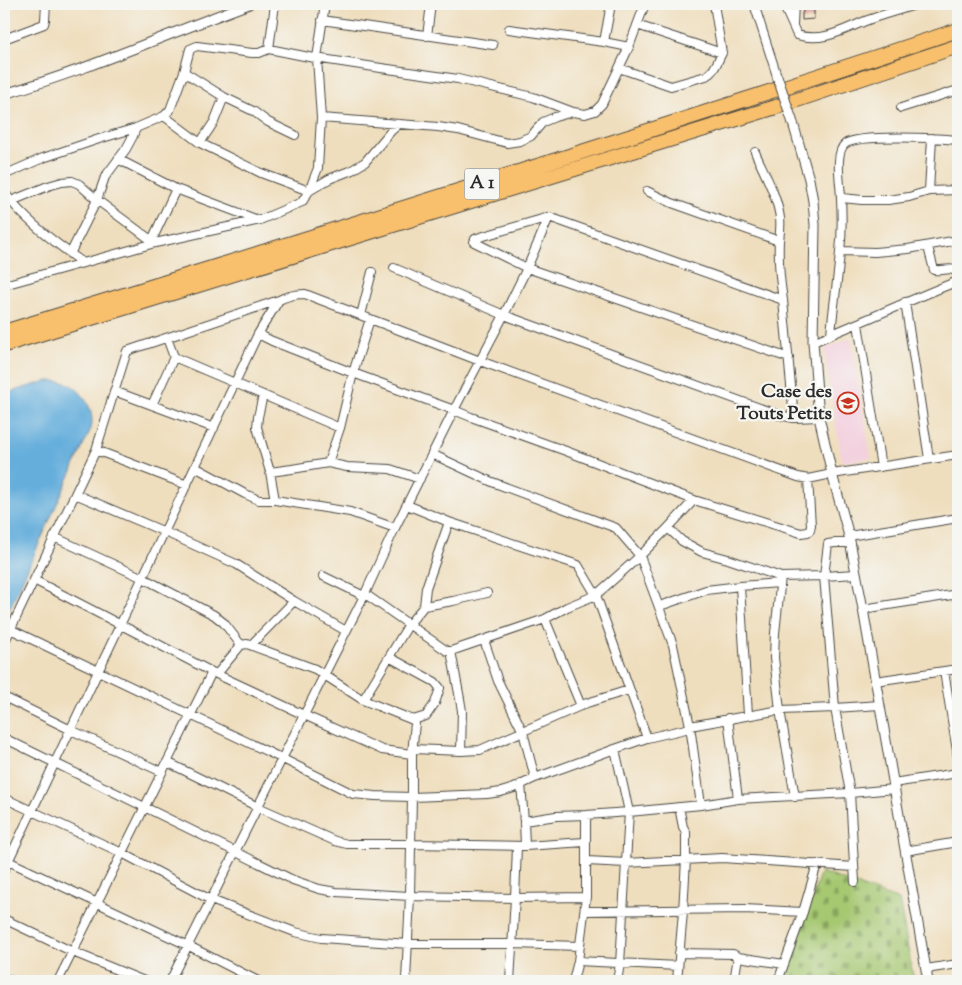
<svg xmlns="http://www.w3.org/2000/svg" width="962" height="985" font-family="'Sorts Mill Goudy',serif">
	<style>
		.built { fill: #f3cfde }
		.cemetery { fill: url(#cemetery-stones); stroke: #687a4e }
		.water { fill: #65aedc; stroke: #486c84 }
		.building { fill: #dc9d96 }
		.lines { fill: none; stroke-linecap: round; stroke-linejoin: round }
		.minor-casing { stroke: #484641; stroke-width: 10 }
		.tertiary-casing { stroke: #484641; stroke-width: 11 }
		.motorway-casing { stroke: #484641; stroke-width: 16 }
		.minor { stroke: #fff; stroke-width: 8 }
		.tertiary { stroke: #fff; stroke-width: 9 }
		.motorway { stroke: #f8bf6c; stroke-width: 14 }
		.tertiary-bridge-casing { stroke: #484641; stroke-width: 11; stroke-linecap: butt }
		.tertiary-bridge { stroke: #fff; stroke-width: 9 }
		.labels { text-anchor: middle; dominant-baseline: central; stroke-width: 4.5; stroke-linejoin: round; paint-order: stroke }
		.shield { fill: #f6f6f2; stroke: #686867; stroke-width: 1 }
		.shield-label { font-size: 18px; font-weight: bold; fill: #2b2b2b }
		.poi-label { font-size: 19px; font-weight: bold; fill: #2b2b2b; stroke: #f6f6f2; text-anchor: end }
	</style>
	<defs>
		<pattern id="cemetery-stones" width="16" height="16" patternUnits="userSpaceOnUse" patternTransform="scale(1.25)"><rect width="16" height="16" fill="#a6c871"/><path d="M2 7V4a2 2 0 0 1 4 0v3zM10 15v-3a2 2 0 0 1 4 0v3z" fill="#87a35d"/></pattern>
	</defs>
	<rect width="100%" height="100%" fill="#f6f6f2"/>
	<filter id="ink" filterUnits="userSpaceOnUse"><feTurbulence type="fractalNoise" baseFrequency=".02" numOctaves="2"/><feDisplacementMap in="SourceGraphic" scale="10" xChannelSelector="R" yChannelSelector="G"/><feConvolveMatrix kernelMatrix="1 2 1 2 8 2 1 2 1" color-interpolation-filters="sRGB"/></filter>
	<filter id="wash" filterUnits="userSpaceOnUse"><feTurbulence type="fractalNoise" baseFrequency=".0096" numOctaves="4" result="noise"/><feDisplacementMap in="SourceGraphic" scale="20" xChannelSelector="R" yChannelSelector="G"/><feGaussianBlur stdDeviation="1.12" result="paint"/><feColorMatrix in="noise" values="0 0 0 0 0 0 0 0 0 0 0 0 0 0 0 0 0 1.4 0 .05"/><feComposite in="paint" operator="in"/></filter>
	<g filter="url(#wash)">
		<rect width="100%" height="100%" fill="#efdebd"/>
		<path class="built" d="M 851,338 L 871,458 L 842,462 L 824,349 Z"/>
		<path class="cemetery" d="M 821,872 L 899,900 L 914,981 L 782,981 Z"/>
		<path class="water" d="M 47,381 C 52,381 58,381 63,382 C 80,386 93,406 92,423 C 92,426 91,428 90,431 L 4,621 L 4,394 Z"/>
		<g id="blocks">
			<path class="building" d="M 806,4 L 814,4 L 814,19 L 802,20 L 802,14 Z"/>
		</g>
	</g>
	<g filter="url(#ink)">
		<use href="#blocks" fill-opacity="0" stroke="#484641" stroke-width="1"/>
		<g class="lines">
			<g class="minor-casing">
				<path id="minor" d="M 754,4 L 777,76
					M 783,4 L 797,35 C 824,43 844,29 868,20 C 884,14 901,10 917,4
					M 322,20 L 493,45
					M 793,24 L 794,4
					M 637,25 L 722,53 L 714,4
					M 509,29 L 604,42 L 629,47
					M 427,36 L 431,4
					M 4,39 L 44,24 L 45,20 L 46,4
					M 604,42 L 611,4
					M 269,49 L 275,4
					M 619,68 L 671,86 L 706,76 C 715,71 717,62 722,53
					M 184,72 L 224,97 L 253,111 L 268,122 L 295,135
					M 901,108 L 958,90
					M 164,116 L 200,143 L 261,173 L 309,191
					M 321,118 L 438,127 L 458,130 L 507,143 L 520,141 L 531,136 L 543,122 L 555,117 L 573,112 L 585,114 L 595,111 L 602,104 L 629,47 L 645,4
					M 200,143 L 214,122 L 224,97
					M 755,152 C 764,173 777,195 780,218 C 781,226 780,233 779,241 C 778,261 780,281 783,300 L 794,418
					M 118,159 L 176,189 L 258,220
					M 4,175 L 43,158 L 99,139 L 136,128 L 164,116 L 170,110 L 184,72 L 190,49 L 197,46 L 252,53 L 259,53 L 269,49 L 309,57 L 381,68 L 458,79 L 533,97 L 573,112
					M 4,191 C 20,217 57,244 82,262
					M 309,191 L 329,179 L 352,170 L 365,162 L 391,131 L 399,124
					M 647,191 L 672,203 L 779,241
					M 929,191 L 932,138
					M 842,198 L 862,200 L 888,200 L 909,197 L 929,191 L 958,190
					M 4,204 L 48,186 L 62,182 L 72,181 L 79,184 L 97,200 L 155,243
					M 549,217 L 477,238 L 475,239 L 474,242 L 527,268 L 789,358
					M 152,240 L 176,189
					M 928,247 L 934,270 C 943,272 952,265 958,274
					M 840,251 L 875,252 L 908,249 L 958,240
					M 70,254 L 97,200 L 105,177 L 126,149 L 133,136 L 136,128
					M 394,268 L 504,315 L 779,415 L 794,418 L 819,417
					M 4,285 L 155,243 L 260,220 L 302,202 L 309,191 L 318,168 L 321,118 L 317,58 L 325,4
					M 905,302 L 929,459
					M 361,315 L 372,272
					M 858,324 L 881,467
					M 258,334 L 272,341 L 353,373 L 454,410 L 471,417 L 566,451 L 694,500 L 801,533 L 808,532 L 810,530 L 811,525 L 808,479
					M 831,335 C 833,307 838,280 840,252 C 842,235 842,216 841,199 C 841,185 834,153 845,144 C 857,134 940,138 958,140
					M 813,342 C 862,322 910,300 958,281
					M 174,357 L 340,428
					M 114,391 L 214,428
					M 263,395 L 258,417 L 257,427 L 270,472 L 275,500
					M 152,405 L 174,357 L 167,338
					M 96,450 L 187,485
					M 432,454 L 492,482 L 616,528 L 640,556 L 673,645 L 690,726 L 701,805
					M 328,463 L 340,428 L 353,373 L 370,319
					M 195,467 L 245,494 L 259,500 L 275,500 L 350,512 L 395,528
					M 270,472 L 292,469 L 328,463 L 347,467 L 390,469 L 420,479
					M 75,494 L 165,532 L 236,564 L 294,601 L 346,631
					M 407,505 L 449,522 L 578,565 L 596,595 L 647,738
					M 668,528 L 682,541 L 702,552 L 728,559 L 781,577
					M 849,536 L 958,518
					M 54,537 L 143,578 L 214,615 L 224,623 L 241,645
					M 850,543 L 835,543 L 828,544 L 824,576 L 835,708 L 850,793 L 855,882
					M 323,576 L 364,596 L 368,596 L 447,651 L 451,651 L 545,619 L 567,607 L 596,595 L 640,556 L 668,528 L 694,500
					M 34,580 L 212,672 L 304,715 L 382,750 L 412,754
					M 740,586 L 748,715
					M 424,606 L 453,601 L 487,593
					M 660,606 L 706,590 L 740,586 L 780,583
					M 863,609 L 958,594
					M 545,619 L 581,706
					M 10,629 L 283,759 L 353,794 L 375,796 L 412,797 L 487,794 L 501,792 L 514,788 L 535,778 L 615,749 L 647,738 L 690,728
					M 484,640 L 498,681 L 523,732 L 535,778
					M 4,643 L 96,450 L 127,351 L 279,300
					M 251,645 L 294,601
					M 451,651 L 460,699 L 462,711 L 461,751
					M 944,671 L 958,757
					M 217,674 L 241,645 L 247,644 L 315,669 L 363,700 L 413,720 L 426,716 L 435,703 L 440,688 L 435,682 L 389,657
					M 875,681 L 958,669
					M 4,697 L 71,730 L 162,772
					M 363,700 L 409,624 L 424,606 L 426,588 L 449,522
					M 728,718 L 738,799
					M 690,726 L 780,710 L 835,708 L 880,705
					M 4,738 L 293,880 L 319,889 L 336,892 L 410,896 L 515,898 L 586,897
					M 413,749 L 461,751 L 480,750 L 587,703 L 629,690
					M 615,749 L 629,812 L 620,964 L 617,981
					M 167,762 L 258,807 L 335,841 L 347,844 L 411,844 L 525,846 L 585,842
					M 893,783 L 958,773
					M 521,784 L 524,821 L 525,846
					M 795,797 L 780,710 L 774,658 L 775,633 L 781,577 L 824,576 L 856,574
					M 4,798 L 122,853 L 211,900 L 295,932 L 321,938 L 409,944 L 512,944 L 580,946
					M 524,821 L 556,816 L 586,815 L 629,812 L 701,805 L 738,799 L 850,793 L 894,789
					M 905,851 L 958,842
					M 6,860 L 189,946 L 258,981
					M 587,861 L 626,863 L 722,858 L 854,867
					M 4,870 L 258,334 L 279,300 C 287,296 296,294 305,294 L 480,361 L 798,477 L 808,479 L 832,474 L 958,455
					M 585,911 L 744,909 L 803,912
					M 4,919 L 73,952 L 144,981
					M 679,953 L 733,954 L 738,957 L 784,964
					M 578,961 L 678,966
					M 926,969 L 958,964
					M 4,978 L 12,981
					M 58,981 L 212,672
					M 170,981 L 364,596 L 395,528 L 454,410 L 504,315 L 527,268 L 549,217 L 783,300
					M 406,981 L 410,896 L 412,797 L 412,754 L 415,723 L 413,720
					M 510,981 L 515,898 L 517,846
					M 573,981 L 578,961 L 586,897 L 586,815
					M 677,981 L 683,912 L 686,859 L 686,832 L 683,827 L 679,807
					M 734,981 L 738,957
					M 778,981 L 803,912 L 817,864"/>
			</g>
			<g class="tertiary-casing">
				<path id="tertiary" d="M 4,94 C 88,70 167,34 249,4
					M 793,123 L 809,179 L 813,201 L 815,225 L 813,342 L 819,417 L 832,474 L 849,536 L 863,609 L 928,981"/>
			</g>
			<g class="motorway-casing">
				<path id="motorway" d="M 4,332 C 323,234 642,135 958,30
					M 4,345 L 776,107 L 958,46"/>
			</g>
			<use href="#minor" class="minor"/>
			<use href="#tertiary" class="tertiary"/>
			<use href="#motorway" class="motorway"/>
			<g class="tertiary-bridge-casing">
				<path id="tertiary-bridge" d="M 777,76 L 793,123"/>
			</g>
			<use href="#tertiary-bridge" class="tertiary-bridge"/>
		</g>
	</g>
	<defs>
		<g id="school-ring" transform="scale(1.125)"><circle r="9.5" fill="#f6f6f2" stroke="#c8321e" stroke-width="1.5"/><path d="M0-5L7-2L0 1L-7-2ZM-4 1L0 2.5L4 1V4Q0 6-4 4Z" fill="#c8321e"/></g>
	</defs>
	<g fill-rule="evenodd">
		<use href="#school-ring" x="848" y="403"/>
	</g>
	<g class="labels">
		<rect class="shield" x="464.5" y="168.5" width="35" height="31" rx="4"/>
		<g class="shield-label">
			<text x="482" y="184">A 1</text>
		</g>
		<g class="poi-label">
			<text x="832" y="392">Case des<tspan x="832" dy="22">Touts Petits</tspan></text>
		</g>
	</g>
	<rect width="962" height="985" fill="none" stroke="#f6f6f2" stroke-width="20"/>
</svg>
